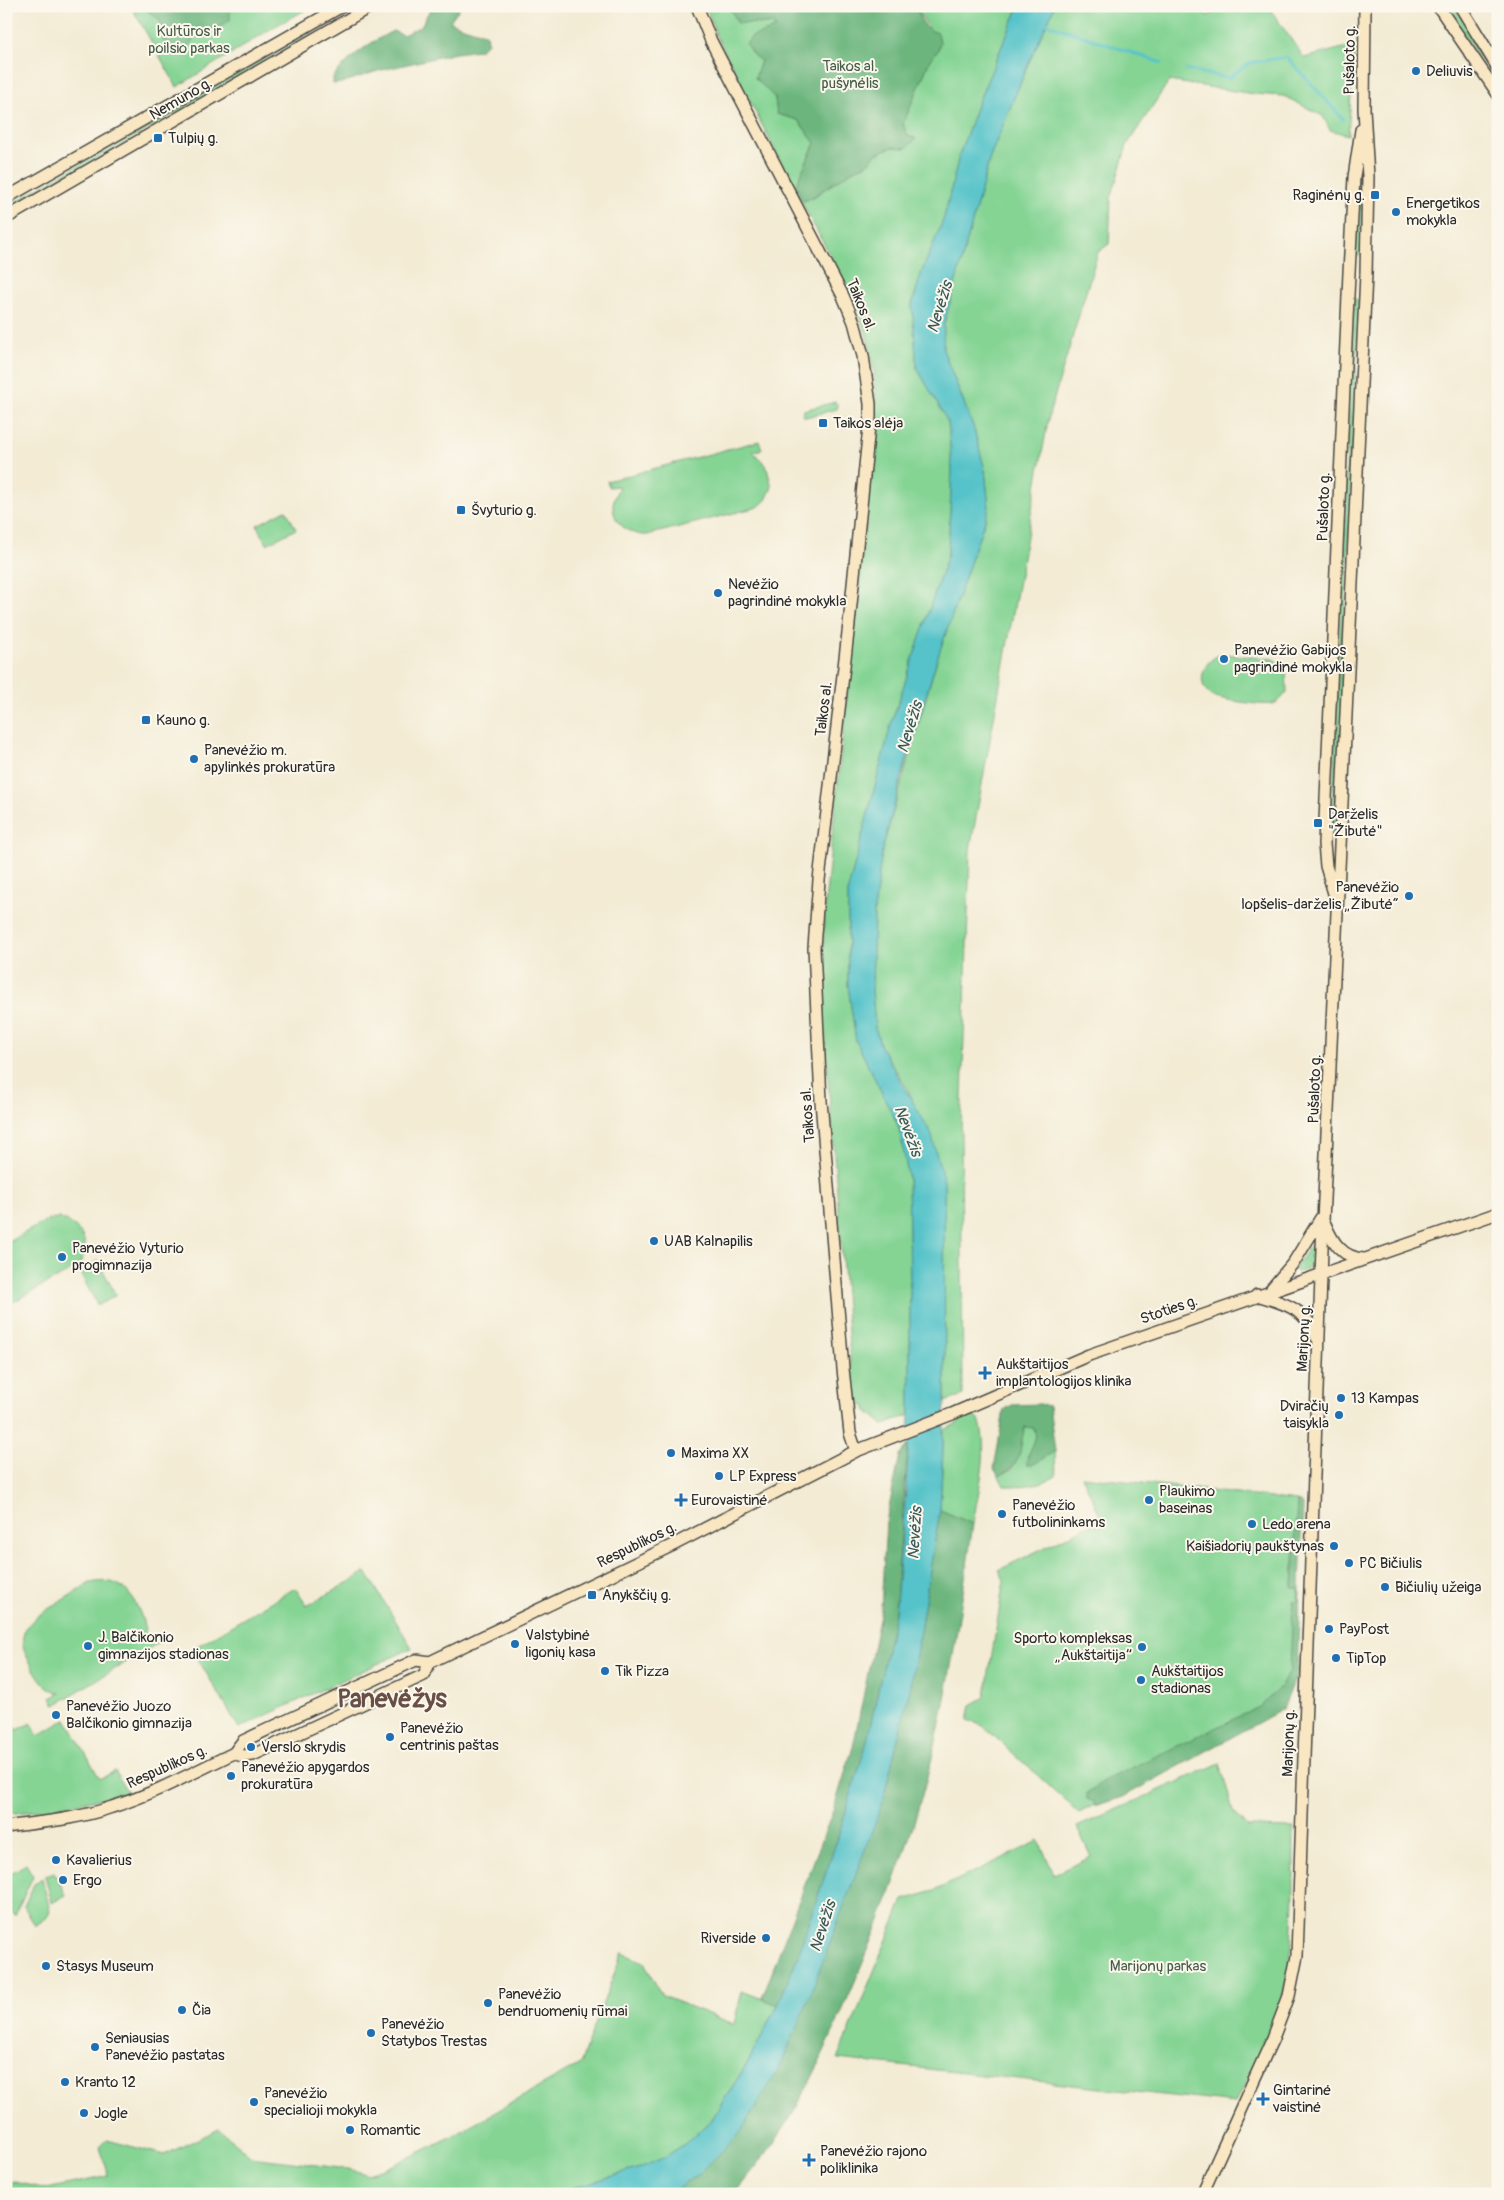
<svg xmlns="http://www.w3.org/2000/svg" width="1504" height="2200" font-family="Pangolin,sans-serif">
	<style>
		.green { fill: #85d494; stroke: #588060 }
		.forest { fill: #6cb67e; stroke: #4c7054 }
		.water { fill: #55c3c9; stroke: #40777a }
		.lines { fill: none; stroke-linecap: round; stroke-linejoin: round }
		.stream { stroke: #55c3c9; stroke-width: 3 }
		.secondary-casing { stroke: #494844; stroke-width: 14 }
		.secondary { stroke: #f9e7c3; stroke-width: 11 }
		.poi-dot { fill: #1f6fb2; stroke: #fbf7ec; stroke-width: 2 }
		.labels { text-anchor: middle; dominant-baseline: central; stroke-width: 4; stroke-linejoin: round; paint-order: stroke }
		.park-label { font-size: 15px; fill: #465e4a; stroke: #fbf7ec }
		.street-label { font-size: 15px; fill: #2b2b2b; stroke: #fbf7ec }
		.poi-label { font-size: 15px; fill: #2b2b2b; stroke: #fbf7ec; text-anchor: start }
		.water-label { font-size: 16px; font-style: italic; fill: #38595a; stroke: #fbf7ec }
		.town-label { font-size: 25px; font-weight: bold; fill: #694f45; stroke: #fbf7ec }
	</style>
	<rect width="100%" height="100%" fill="#fbf7ec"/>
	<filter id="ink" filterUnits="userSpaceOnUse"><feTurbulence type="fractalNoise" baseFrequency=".02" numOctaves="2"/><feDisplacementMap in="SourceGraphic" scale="10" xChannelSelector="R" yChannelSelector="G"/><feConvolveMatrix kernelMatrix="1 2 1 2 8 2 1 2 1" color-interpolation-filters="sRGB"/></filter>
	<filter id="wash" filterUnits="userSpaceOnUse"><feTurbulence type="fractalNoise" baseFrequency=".0096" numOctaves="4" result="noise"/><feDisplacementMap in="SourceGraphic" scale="20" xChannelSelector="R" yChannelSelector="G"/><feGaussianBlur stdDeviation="1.12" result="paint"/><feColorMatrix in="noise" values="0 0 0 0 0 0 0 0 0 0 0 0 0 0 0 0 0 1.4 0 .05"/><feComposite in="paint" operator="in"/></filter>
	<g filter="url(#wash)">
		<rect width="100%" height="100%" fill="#f3ebd4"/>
		<path class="green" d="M 131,6 L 313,6 L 277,25 L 177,87 Z
			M 350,6 L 359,6 L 6,212 L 6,207 Z
			M 706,6 L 729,6 L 738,23 L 772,24 L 777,28 L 767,32 L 753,55 L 761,61 L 755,78 L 775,98 L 777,114 L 798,120 L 815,143 L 796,185 L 804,201 L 812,198 L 850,172 L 868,163 L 876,154 L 892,147 L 906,148 L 915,138 L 908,136 L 903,124 L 930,60 L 938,50 L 931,31 L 918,11 L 918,6 L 1019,6 L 979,100 L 959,156 L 944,218 L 922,271 L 912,304 L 917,368 L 948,422 L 952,469 L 948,554 L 892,721 L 848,890 L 848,985 L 856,1041 L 899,1127 L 908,1175 L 910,1284 L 910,1415 L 884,1425 L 867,1411 L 865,1405 L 854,1407 L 822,1003 L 824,913 L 876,422 L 874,372 L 866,333 L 848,288 L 805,209 L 716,35 Z
			M 1055,6 L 1202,6 L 1207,16 L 1229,6 L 1268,6 L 1304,58 L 1355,45 L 1348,135 L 1330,130 L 1323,116 L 1284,96 L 1254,94 L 1169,81 L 1127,145 L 1111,198 L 1109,244 L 1098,252 L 1049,415 L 970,850 L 961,1129 L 963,1395 L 945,1402 L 944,1182 L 908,1090 L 881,1047 L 875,1027 L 872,991 L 874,910 L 882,851 L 938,656 L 989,508 L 985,470 L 973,426 L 943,350 L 944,324 L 991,154 L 1029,62 Z
			M 1444,6 L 1454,6 L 1498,77 L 1498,85 Z
			M 1361,154 L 1364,154 L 1361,256 L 1355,255 Z
			M 1354,299 L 1359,300 L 1336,837 L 1331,837 Z
			M 835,402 L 838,405 L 837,409 L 806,417 L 802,415 L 804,410 Z
			M 759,441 L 762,449 L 753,452 L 766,465 L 772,487 L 766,500 L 758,507 L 647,535 C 631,536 613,524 613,506 C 613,499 617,492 619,486 L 609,487 L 607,481 Z
			M 286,510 L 296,529 L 267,544 L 257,525 Z
			M 1223,654 L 1273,659 L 1286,668 L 1287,692 C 1283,697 1279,702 1273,704 C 1265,706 1218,700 1211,695 C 1194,683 1204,658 1223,654 Z
			M 59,1218 C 82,1226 94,1246 77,1267 L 6,1306 L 6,1243 L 48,1220 Z
			M 1313,1241 L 1313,1263 L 1306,1270 L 1296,1272 L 1294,1269 Z
			M 98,1261 L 116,1295 L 98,1306 L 79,1271 Z
			M 969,1414 L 979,1419 C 990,1452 978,1490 973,1524 L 940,1510 L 944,1430 L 958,1423 L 961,1417 Z
			M 1025,1427 L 1034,1428 C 1039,1438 1032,1447 1027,1457 L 1032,1465 L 1055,1451 L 1056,1476 C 1040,1486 1022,1486 1004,1486 L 999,1476 L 1012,1469 Z
			M 1082,1476 L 1297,1501 L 1293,1588 L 1299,1588 L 1298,1602 L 1293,1601 L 1291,1677 L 1258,1720 L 1079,1813 L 983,1726 L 968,1720 L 971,1705 L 985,1697 L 1004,1580 L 999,1570 L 1102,1519 Z
			M 366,1572 L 412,1648 L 239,1728 L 192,1649 L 295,1588 L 307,1606 Z
			M 96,1582 C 104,1581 112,1581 119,1585 C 135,1594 147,1624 145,1640 L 154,1635 L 158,1643 L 55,1705 L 51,1698 L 60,1693 C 44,1688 39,1678 31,1664 C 12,1634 28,1621 53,1606 C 65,1598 78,1591 90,1583 Z
			M 9,1719 L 17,1730 L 31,1723 L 38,1736 L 66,1719 L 100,1779 L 115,1771 L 128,1793 L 43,1810 L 6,1814 L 6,1721 Z
			M 1220,1763 L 1233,1811 L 1248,1827 L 1294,1828 C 1293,1880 1297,1945 1284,1995 C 1273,2033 1252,2069 1235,2103 L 838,2059 L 903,1900 L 934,1891 L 1039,1841 L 1054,1874 L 1091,1857 L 1077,1827 Z
			M 26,1864 L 33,1876 L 15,1916 L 6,1904 L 6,1876 Z
			M 54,1872 L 66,1895 L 52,1903 L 45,1876 Z
			M 42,1878 L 50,1911 L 46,1918 L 35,1926 L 24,1906 L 34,1884 Z
			M 622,1953 L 644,1962 L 662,1996 L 734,2024 L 742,1991 L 778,2005 L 748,2062 L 711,2121 L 686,2143 L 665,2157 L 640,2168 L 552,2194 L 6,2194 L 6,2180 L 47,2189 L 108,2176 L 100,2147 L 107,2140 L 164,2155 L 219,2129 L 251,2157 L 348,2169 L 367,2174 L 385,2169 L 455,2135 L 580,2064 Z"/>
		<path class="forest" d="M 141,6 L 230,6 L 230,20 L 221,26 L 195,37 L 187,49 L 170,55 L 165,49 L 160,20 Z
			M 432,6 L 461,6 L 450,21 L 460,26 L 486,34 L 488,43 L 479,50 L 456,53 L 378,71 L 341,83 L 333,84 L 333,77 C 350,56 369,43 393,31 L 403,35 L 421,26 Z
			M 729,6 L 918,6 C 917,18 927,31 938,33 L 940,42 L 938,50 L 930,60 L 903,124 L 908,136 L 916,139 L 906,148 L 892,147 L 876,154 L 868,163 L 850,172 L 811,198 L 803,201 L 796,185 L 815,143 L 798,120 L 777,114 L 775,98 L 755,78 L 761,61 L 753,55 L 746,44 L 751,37 L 777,28 L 772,24 L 738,23 Z
			M 1040,1404 L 1049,1406 L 1055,1451 L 1032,1465 L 1027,1465 C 1026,1451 1040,1441 1034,1428 L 1025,1427 C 1017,1453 1026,1461 999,1476 L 994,1469 L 1004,1410 L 1012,1405 Z
			M 908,1445 L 895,1614 L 866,1745 L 839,1834 L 797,1958 L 778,2005 L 762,1998 L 834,1808 L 853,1747 L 881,1609 L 886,1522 L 900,1455 Z
			M 1297,1501 L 1303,1505 L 1297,1674 L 1283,1709 L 1123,1797 L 1094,1806 L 1094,1802 L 1087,1799 L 1087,1794 L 1104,1781 L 1261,1706 L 1281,1686 L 1290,1671 L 1293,1601 L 1298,1601 L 1299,1589 L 1293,1588 Z
			M 940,1510 L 973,1524 C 959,1619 946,1717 918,1809 C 900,1871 876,1933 850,1993 C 832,2034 815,2076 792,2115 C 776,2143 754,2169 734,2194 L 669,2194 L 698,2175 L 882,1804 L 911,1685 Z"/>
		<path class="water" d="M 1019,6 L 1055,6 L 1029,62 L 991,154 L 944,324 L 943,350 L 973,426 L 985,470 L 989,508 L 938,656 L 902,776 L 882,851 L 874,910 L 872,991 L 875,1027 L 881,1047 L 931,1133 L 944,1182 L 945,1402 L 940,1510 L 911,1685 L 882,1804 L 810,1996 L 779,2069 L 740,2133 L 698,2175 L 669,2194 L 552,2194 L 640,2168 L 665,2157 L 686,2143 L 711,2121 L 748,2062 L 778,2005 L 797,1958 L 839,1834 L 866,1745 L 895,1614 L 906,1491 L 910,1415 L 910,1284 L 908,1175 L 899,1127 L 856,1041 L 848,985 L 848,890 L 892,721 L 948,554 L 952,469 L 948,422 L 917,368 L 912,305 L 922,271 L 944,218 L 959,156 L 979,100 Z
			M 303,2189 L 312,2194 L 189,2194 Z"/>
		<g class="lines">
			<path class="stream" d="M 1045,23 L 1162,63
				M 1187,70 L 1229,78 L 1249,63 L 1287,57 L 1343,119"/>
		</g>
	</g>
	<g filter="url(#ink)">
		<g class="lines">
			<g class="secondary-casing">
				<path id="secondary" d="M 697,6 L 711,41 L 843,296 L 854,322 L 863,356 L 870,404 L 870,417 L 849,624 L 819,880 L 814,948 L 821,1101 L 843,1369 L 850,1433 L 856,1451
					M 1438,6 L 1498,94
					M 1460,6 L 1498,68
					M 6,198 L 342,6
					M 6,218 L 371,6
					M 1335,897 L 1326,866 L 1324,844 L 1349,273 L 1354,177 L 1361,130
					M 1325,1224 C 1332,1241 1342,1258 1364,1259
					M 1272,1288 L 1294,1262 L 1321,1218
					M 1257,1295 C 1284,1303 1307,1309 1317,1338
					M 234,1753 L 242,1756 L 253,1755 L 424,1675 L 430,1662
					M 6,1827 C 41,1822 78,1819 112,1807 C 154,1794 194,1772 234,1753 L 243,1741 L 416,1660 L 430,1662 L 671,1546 L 856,1451 L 952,1414 L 1089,1355 L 1498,1213
					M 1202,2194 L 1273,2038 L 1289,1996 L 1297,1956 L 1323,1221 L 1366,274 L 1368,177 L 1364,109 L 1365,6"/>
			</g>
			<use href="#secondary" class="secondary"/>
		</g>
	</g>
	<g class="poi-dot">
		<circle cx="1416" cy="71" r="5"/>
		<rect x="153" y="133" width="10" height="10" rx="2.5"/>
		<rect x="1370" y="190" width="10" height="10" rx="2.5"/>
		<circle cx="1396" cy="212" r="5"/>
		<rect x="818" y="418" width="10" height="10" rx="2.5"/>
		<rect x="456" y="505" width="10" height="10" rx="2.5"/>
		<circle cx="718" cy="593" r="5"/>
		<circle cx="1224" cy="659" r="5"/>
		<rect x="141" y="715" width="10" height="10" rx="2.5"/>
		<circle cx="194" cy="759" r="5"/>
		<rect x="1313" y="818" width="10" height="10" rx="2.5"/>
		<circle cx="1409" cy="896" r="5"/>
		<circle cx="654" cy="1241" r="5"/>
		<circle cx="62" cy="1257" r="5"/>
		<path d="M982.5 1365.5h5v5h5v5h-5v5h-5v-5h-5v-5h5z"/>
		<circle cx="1341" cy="1398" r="5"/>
		<circle cx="1339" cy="1415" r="5"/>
		<circle cx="671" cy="1453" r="5"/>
		<circle cx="719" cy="1476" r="5"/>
		<path d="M678.5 1492.5h5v5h5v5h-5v5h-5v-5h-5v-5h5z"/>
		<circle cx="1149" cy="1500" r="5"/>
		<circle cx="1002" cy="1514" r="5"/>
		<circle cx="1252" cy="1524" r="5"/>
		<circle cx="1334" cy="1546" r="5"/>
		<circle cx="1349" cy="1563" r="5"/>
		<circle cx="1385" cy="1587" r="5"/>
		<rect x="587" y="1590" width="10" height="10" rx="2.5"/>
		<circle cx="1329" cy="1629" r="5"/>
		<circle cx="515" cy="1644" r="5"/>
		<circle cx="88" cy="1646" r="5"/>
		<circle cx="1142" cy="1647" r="5"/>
		<circle cx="1336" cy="1658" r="5"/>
		<circle cx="605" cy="1671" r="5"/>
		<circle cx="1141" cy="1680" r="5"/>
		<circle cx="56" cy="1715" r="5"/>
		<circle cx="390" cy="1737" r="5"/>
		<circle cx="251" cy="1747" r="5"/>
		<circle cx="231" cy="1776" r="5"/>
		<circle cx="56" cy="1860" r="5"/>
		<circle cx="63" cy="1880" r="5"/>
		<circle cx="766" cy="1938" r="5"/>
		<circle cx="46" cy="1966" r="5"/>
		<circle cx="488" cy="2003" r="5"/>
		<circle cx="182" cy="2010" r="5"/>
		<circle cx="371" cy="2033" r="5"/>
		<circle cx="95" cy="2047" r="5"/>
		<circle cx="65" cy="2082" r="5"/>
		<path d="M1260.5 2091.5h5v5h5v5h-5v5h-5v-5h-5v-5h5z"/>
		<circle cx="254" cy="2102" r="5"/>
		<circle cx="84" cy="2113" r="5"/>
		<circle cx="350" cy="2130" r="5"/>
		<path d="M806.5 2152.5h5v5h5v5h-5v5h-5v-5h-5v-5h5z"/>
	</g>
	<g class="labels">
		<g class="park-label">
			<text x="189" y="31">Kultūros ir<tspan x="189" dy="17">poilsio parkas</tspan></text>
			<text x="850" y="66">Taikos al.<tspan x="850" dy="17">pušynėlis</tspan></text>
			<text x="1158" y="1966">Marijonų parkas</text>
		</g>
		<g class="street-label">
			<text transform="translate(1350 60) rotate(-89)">Pušaloto g.</text>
			<text transform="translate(181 99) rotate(-30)">Nemuno g.</text>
			<text transform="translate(861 305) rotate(68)">Taikos al.</text>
			<text transform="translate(1324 507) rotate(-88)">Pušaloto g.</text>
			<text transform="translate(824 709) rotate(-83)">Taikos al.</text>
			<text transform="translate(1315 1089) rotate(-88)">Pušaloto g.</text>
			<text transform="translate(808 1115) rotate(-94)">Taikos al.</text>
			<text transform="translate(1169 1310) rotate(-19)">Stoties g.</text>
			<text transform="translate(1304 1338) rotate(-87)">Marijonų g.</text>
			<text transform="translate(637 1545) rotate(-26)">Respublikos g.</text>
			<text transform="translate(1289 1743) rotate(-88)">Marijonų g.</text>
			<text transform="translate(167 1767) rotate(-24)">Respublikos g.</text>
		</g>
		<g class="poi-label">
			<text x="1426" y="71">Deliuvis</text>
			<text x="168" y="138">Tulpių g.</text>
			<text x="1365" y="195" text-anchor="end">Raginėnų g.</text>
			<text x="1406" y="203">Energetikos<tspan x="1406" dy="17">mokykla</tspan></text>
			<text x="833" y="423">Taikos alėja</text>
			<text x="471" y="510">Švyturio g.</text>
			<text x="728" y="584">Nevėžio<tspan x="728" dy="17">pagrindinė mokykla</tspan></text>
			<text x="1234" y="650">Panevėžio Gabijos<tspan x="1234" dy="17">pagrindinė mokykla</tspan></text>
			<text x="156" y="720">Kauno g.</text>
			<text x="204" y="750">Panevėžio m.<tspan x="204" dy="17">apylinkės prokuratūra</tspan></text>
			<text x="1328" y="814">Darželis<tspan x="1328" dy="17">"Žibutė"</tspan></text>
			<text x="1399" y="887" text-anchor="end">Panevėžio<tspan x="1399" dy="17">lopšelis-darželis „Žibutė“</tspan></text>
			<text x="664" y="1241">UAB Kalnapilis</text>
			<text x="72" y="1248">Panevėžio Vyturio<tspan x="72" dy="17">progimnazija</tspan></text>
			<text x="996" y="1364">Aukštaitijos<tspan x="996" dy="17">implantologijos klinika</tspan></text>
			<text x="1351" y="1398">13 Kampas</text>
			<text x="1329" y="1406" text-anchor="end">Dviračių<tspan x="1329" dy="17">taisykla</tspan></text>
			<text x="681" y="1453">Maxima XX</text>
			<text x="729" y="1476">LP Express</text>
			<text x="1159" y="1491">Plaukimo<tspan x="1159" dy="17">baseinas</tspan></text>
			<text x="691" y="1500">Eurovaistinė</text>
			<text x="1012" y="1505">Panevėžio<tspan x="1012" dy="17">futbolininkams</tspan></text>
			<text x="1262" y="1524">Ledo arena</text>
			<text x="1324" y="1546" text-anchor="end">Kaišiadorių paukštynas</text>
			<text x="1359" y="1563">PC Bičiulis</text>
			<text x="1395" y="1587">Bičiulių užeiga</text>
			<text x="602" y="1595">Anykščių g.</text>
			<text x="1339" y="1629">PayPost</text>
			<text x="525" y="1635">Valstybinė<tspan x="525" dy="17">ligonių kasa</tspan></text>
			<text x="98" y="1637">J. Balčikonio<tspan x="98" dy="17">gimnazijos stadionas</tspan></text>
			<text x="1132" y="1638" text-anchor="end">Sporto kompleksas<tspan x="1132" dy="17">„Aukštaitija”</tspan></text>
			<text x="1346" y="1658">TipTop</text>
			<text x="615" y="1671">Tik Pizza</text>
			<text x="1151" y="1671">Aukštaitijos<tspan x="1151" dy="17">stadionas</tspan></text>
			<text x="66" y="1706">Panevėžio Juozo<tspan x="66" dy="17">Balčikonio gimnazija</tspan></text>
			<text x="400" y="1728">Panevėžio<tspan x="400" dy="17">centrinis paštas</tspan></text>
			<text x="261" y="1747">Verslo skrydis</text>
			<text x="241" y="1767">Panevėžio apygardos<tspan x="241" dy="17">prokuratūra</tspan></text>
			<text x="66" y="1860">Kavalierius</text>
			<text x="73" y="1880">Ergo</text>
			<text x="756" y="1938" text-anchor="end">Riverside</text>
			<text x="56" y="1966">Stasys Museum</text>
			<text x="498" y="1994">Panevėžio<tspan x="498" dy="17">bendruomenių rūmai</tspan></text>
			<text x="192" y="2010">Čia</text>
			<text x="381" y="2024">Panevėžio<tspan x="381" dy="17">Statybos Trestas</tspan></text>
			<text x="105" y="2038">Seniausias<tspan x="105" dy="17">Panevėžio pastatas</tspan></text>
			<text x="75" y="2082">Kranto 12</text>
			<text x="1273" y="2090">Gintarinė<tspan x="1273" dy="17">vaistinė</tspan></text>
			<text x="264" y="2093">Panevėžio<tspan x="264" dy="17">specialioji mokykla</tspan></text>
			<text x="94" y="2113">Jogle</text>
			<text x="360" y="2130">Romantic</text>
			<text x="820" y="2151">Panevėžio rajono<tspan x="820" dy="17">poliklinika</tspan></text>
		</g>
		<g class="water-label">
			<text transform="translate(940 307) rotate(-73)">Nevėžis</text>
			<text transform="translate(910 727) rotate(-73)">Nevėžis</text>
			<text transform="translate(908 1131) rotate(70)">Nevėžis</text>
			<text transform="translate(915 1533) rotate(-86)">Nevėžis</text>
			<text transform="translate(823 1926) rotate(-72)">Nevėžis</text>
		</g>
		<g class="town-label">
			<text x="392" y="1699">Panevėžys</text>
		</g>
	</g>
	<rect width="1504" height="2200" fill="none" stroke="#fbf7ec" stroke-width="25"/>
</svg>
